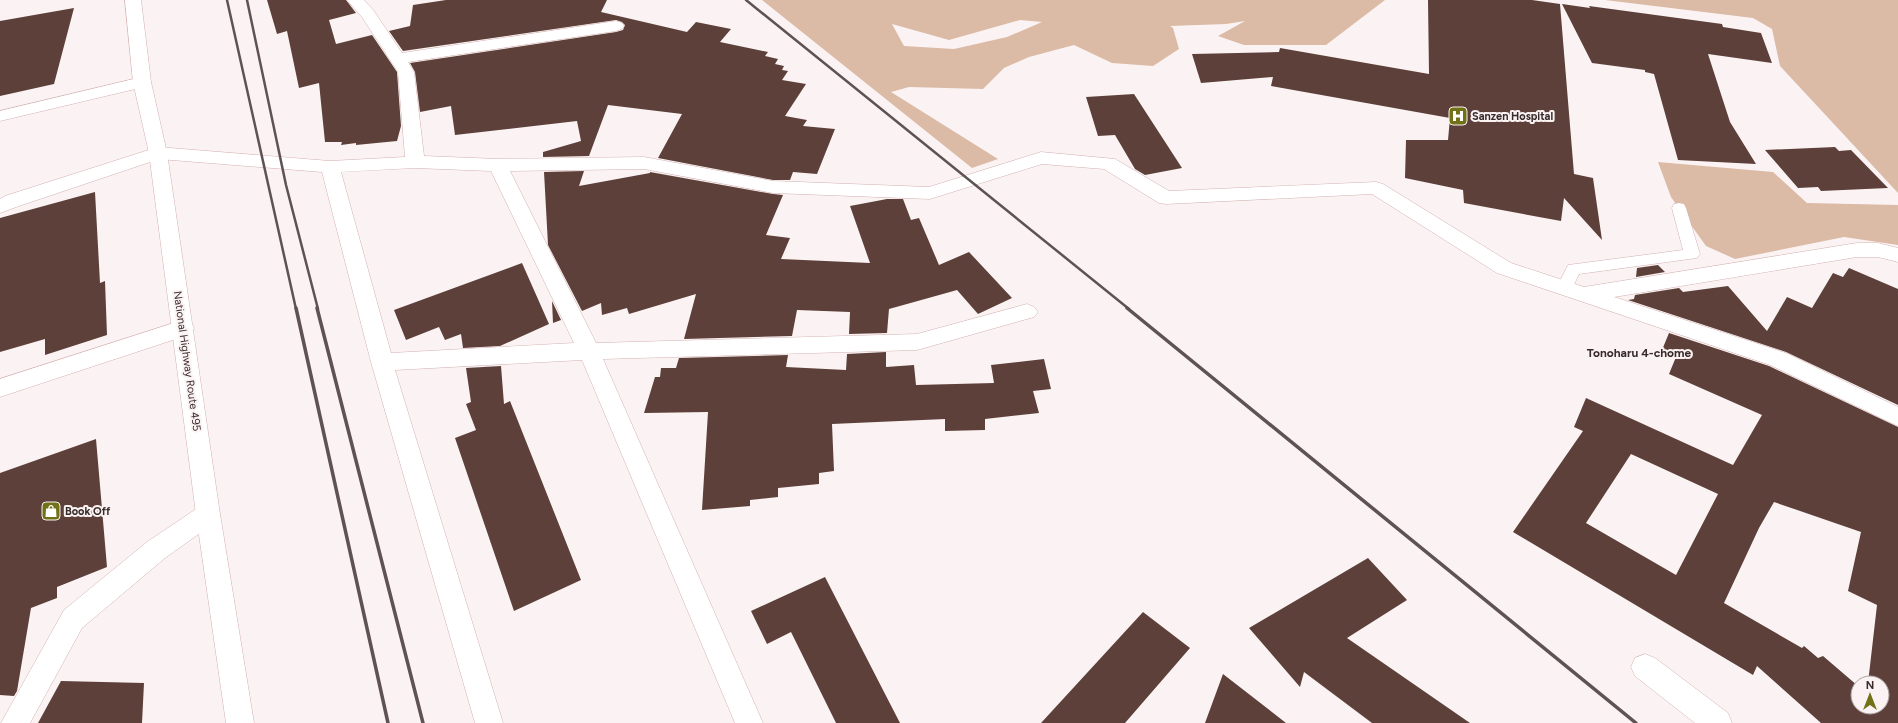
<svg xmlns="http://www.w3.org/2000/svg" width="1898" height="723" font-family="Figtree,sans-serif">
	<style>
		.green { fill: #dbbaa6; fill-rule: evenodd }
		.building { fill: #5d4039; fill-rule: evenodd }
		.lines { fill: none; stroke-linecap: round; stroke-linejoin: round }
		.lane-casing { stroke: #d4b0b1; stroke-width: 1 }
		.street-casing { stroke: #d4b0b1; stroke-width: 1 }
		.highway-casing { stroke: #d4b0b1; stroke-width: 1 }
		.lane { fill: #fff; fill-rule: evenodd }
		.street { fill: #fff; fill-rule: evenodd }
		.highway { fill: #fff; fill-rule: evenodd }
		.rail-far1 { stroke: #5f5252; stroke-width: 2.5 }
		.rail { stroke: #5f5252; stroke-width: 3.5 }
		.labels { text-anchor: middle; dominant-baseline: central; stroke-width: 4; stroke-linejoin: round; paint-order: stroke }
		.poi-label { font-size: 11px; font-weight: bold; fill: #392b2b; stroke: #fbf3f3; text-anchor: start }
		.street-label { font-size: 11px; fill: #392b2b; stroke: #fbf3f3 }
		.neighbourhood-label { font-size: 12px; font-weight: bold; fill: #392b2b; stroke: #fbf3f3 }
	</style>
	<rect width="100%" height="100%" fill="#fbf3f3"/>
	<path class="green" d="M 762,0 L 1385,0 L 1326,45 L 1244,45 L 1218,36 L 1245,21 L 1226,24 L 1170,26 L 1173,28 L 1179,49 L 1153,66 L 1112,63 L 1074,45 L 1029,57 L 1004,68 L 983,89 L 909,87 L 891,92 L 998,159 L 972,168 ZM 1020,20 L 1042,22 L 1007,37 L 954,49 L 904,46 L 892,24 L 949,40 Z
		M 1605,0 L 1898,0 L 1898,193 L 1780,66 L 1772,29 L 1753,18 Z
		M 1658,162 L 1773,172 L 1807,203 L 1898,205 L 1898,245 L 1844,237 L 1735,259 L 1706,246 L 1671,197 Z"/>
	<path class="building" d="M 267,0 L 346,0 L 356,13 L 329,20 L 336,44 L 372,35 L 397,72 L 401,126 L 397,141 L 356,145 L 356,143 L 341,145 L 342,142 L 325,142 L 319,83 L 299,88 L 287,31 L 277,34 Z
		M 446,0 L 607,0 L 601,12 L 687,32 L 696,22 L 731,29 L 720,42 L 768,52 L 765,56 L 778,59 L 775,64 L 784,66 L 782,70 L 788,71 L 782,80 L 806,84 L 785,116 L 807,120 L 803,126 L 835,129 L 817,174 L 793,172 L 790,180 L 773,180 L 658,158 L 682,114 L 608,105 L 589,156 L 543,157 L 543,152 L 581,141 L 577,121 L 455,135 L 451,106 L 420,112 L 415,72 L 410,63 L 616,32 L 623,30 L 625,25 L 622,22 L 616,20 L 403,51 L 389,31 L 410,26 L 413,5 Z
		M 1428,0 L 1532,0 L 1560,4 L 1574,174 L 1593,178 L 1602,240 L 1564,198 L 1561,221 L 1464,203 L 1463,190 L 1405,178 L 1406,140 L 1448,140 L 1450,118 L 1271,86 L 1273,77 L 1201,83 L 1192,54 L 1279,52 L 1280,48 L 1429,74 Z
		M 1562,4 L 1590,8 L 1589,6 L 1722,24 L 1723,27 L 1761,33 L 1772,63 L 1708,54 L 1730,122 L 1756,164 L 1678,160 L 1654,74 L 1645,72 L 1645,70 L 1592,63 Z
		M 74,8 L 54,84 L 0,96 L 0,21 Z
		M 1134,94 L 1182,168 L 1145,175 L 1135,169 L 1115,135 L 1098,136 L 1086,97 Z
		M 1835,147 L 1839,151 L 1851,150 L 1888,188 L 1821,191 L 1818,187 L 1798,188 L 1765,150 Z
		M 584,171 L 579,186 L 650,173 L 650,172 L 773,194 L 783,195 L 766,235 L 790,238 L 781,259 L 870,263 L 850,206 L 887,199 L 903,199 L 911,220 L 919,218 L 939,265 L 969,252 L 1012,298 L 978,314 L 957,290 L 950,292 L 889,309 L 887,333 L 849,334 L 850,312 L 797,310 L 792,336 L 684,339 L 696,294 L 629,314 L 627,308 L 602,315 L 601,303 L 582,311 L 548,245 L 544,172 Z
		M 95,192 L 100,283 L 105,281 L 107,335 L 45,355 L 45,339 L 0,352 L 0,218 Z
		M 522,263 L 549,324 L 500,346 L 463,348 L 461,334 L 445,340 L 439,327 L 406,340 L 394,310 Z
		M 1658,265 L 1665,272 L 1636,277 L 1637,268 Z
		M 1849,268 L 1898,289 L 1898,405 L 1786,352 L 1628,300 L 1634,299 L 1635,295 L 1679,288 L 1683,292 L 1728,286 L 1767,331 L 1787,297 L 1812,308 L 1833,273 L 1843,277 Z
		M 552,301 L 561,320 L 553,323 Z
		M 1669,333 L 1769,366 L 1898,427 L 1898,723 L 1821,723 L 1757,666 L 1753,675 L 1513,532 L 1583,431 L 1574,427 L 1586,398 L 1733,465 L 1762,415 L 1669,374 L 1676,357 L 1662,350 ZM 1631,454 L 1718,494 L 1676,575 L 1586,523 ZM 1774,502 L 1861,532 L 1848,591 L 1877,605 L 1868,683 L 1882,683 L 1882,707 L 1858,707 L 1858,686 L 1823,656 L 1818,658 L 1804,646 L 1802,648 L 1724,603 L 1759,528 Z
		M 886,352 L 886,367 L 914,365 L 916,385 L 994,383 L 991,365 L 1044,359 L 1051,389 L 1033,391 L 1039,413 L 985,419 L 985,430 L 945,431 L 945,419 L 832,424 L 834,471 L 819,473 L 819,484 L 778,488 L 778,497 L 750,500 L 750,506 L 702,510 L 708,412 L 644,413 L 655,377 L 660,377 L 661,368 L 676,368 L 679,358 L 788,355 L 786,367 L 846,370 L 847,354 Z
		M 501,366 L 504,404 L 510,401 L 581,580 L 514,611 L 455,438 L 476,430 L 466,404 L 471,402 L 466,368 Z
		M 96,439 L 107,567 L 57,587 L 57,598 L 31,608 L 17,691 L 14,696 L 0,695 L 0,473 Z
		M 1368,558 L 1407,600 L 1347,638 L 1470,723 L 1372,723 L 1304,672 L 1300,687 L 1249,628 Z
		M 825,577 L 883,690 L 900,723 L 836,723 L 791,632 L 767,644 L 751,611 Z
		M 1143,612 L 1190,648 L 1125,723 L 1041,723 Z
		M 1223,674 L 1286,723 L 1205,723 Z
		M 61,681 L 144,683 L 142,723 L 38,723 Z"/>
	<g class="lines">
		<g class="lane-casing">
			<path id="lane" d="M 1679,203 L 1684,204 L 1686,208 L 1700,254 L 1697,258 L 1579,274 L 1570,293 L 1564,295 L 1558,293 L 1556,289 L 1568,265 L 1683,250 L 1672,208 L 1674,204 Z"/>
		</g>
		<g class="street-casing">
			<path id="street" d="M 347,0 L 364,0 L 374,11 L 402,53 L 616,21 L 622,23 L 624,26 L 622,29 L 616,31 L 408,62 L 414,72 L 424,156 L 498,159 L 644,157 L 773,181 L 929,187 L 1041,152 L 1115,159 L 1169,191 L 1376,182 L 1383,184 L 1511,263 L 1584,287 L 1857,243 L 1878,243 L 1898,248 L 1898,262 L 1878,257 L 1857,257 L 1614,297 L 1786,353 L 1898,407 L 1898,426 L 1770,365 L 1497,273 L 1372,194 L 1166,204 L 1159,203 L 1104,169 L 1042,164 L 930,199 L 773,193 L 644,169 L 510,171 L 596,343 L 917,334 L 1027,304 L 1034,307 L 1038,312 L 1034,317 L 917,350 L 603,359 L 763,723 L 735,723 L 582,360 L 395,370 L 503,723 L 475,723 L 371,362 L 322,172 L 159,159 L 19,206 L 0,213 L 0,199 L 5,196 L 158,147 L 330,161 L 405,157 L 398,72 L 362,17 ZM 415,168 L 491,171 L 574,343 L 391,353 L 341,172 Z
				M 142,77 L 148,78 L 151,82 L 148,86 L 0,121 L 0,111 Z
				M 183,320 L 191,322 L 194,328 L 191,334 L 0,397 L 0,379 Z
				M 208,503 L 217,507 L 220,514 L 217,521 L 165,558 L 82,628 L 30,723 L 1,723 L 64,610 L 147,542 L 199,507 Z
				M 1645,654 L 1655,658 L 1728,713 L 1732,723 L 1695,723 L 1635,676 L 1631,667 L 1635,658 Z"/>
		</g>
		<g class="highway-casing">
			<path id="highway" d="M 125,0 L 141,0 L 151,82 L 167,153 L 220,514 L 254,723 L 226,723 L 196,514 L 149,153 L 133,82 Z"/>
		</g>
		<use href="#lane" class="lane"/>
		<use href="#street" class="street"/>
		<use href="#highway" class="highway"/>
		<path class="rail-far1" d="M 227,0 L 296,309
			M 247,0 L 286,185 L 318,309
			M 746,0 L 1129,309"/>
		<path class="rail" d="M 296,308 L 388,723
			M 317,308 L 423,723
			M 1127,308 L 1636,723"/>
	</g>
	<defs>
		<g id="hospital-square" transform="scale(1)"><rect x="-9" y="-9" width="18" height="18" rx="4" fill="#717217" stroke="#fbf3f3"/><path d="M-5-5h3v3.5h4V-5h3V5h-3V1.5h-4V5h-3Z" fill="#fff"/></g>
		<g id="shop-square" transform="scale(1)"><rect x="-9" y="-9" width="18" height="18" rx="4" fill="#717217" stroke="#fbf3f3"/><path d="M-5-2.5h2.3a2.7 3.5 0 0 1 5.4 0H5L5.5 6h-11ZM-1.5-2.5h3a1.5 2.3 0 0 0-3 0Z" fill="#fff"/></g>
	</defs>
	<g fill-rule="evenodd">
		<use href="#hospital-square" x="1458" y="116"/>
		<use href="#shop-square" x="51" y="511"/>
	</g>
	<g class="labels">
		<g class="poi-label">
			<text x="1472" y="116">Sanzen Hospital</text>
			<text x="65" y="511">Book Off</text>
		</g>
		<g class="street-label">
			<text transform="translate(187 361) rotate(82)">National Highway Route 495</text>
		</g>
		<g class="neighbourhood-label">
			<text x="1639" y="353">Tonoharu 4-chome</text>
		</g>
	</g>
	<g transform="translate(1870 695)"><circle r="19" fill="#fbf3f3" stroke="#ada3a3"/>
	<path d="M0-3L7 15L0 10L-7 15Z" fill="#717217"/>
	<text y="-6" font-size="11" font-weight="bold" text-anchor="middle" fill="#392b2b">N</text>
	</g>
</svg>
